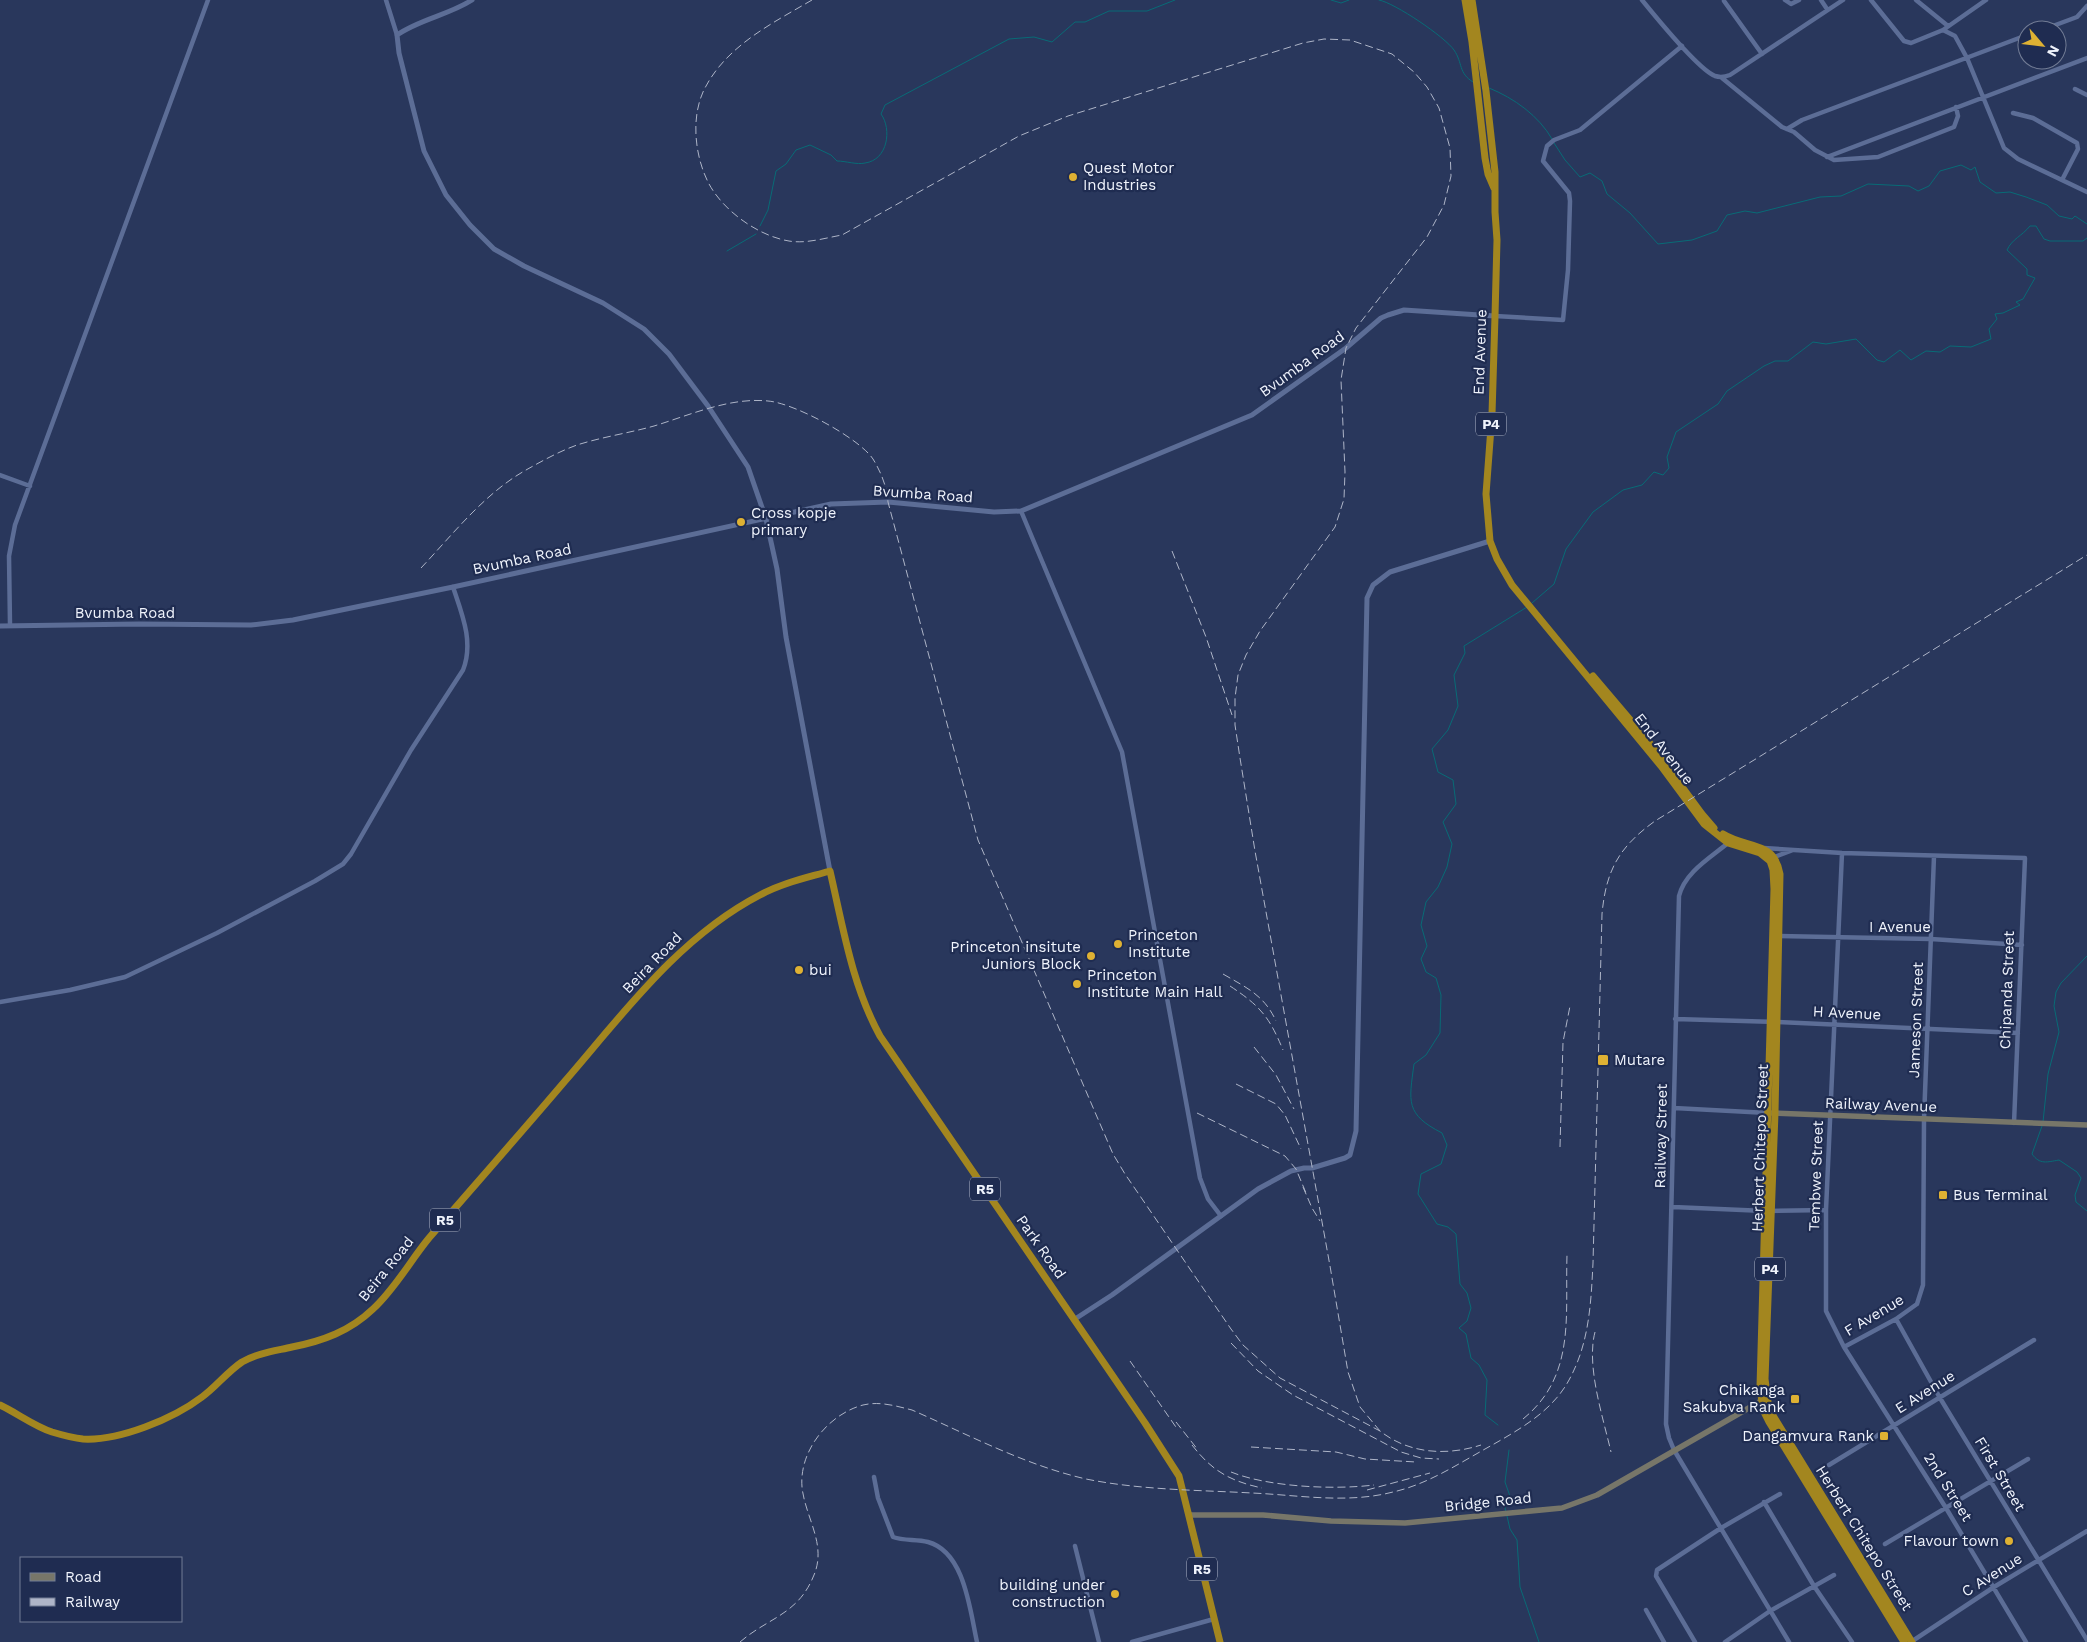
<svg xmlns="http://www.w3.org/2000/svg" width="2087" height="1642" font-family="'Work Sans',sans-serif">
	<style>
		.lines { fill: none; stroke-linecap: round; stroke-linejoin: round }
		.stream { stroke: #086b76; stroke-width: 1 }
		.minor { stroke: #5c6d96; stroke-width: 4.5 }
		.tertiary { stroke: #5c6d96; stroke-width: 5 }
		.secondary { stroke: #777669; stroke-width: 5.5 }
		.trunk { stroke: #a3861f; stroke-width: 7 }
		.rail { stroke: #aeb5c8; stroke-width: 1; stroke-dasharray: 8 4; stroke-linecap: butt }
		.poi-dot { fill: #deb133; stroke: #1f2c51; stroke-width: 2 }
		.labels { text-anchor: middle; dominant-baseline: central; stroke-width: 4.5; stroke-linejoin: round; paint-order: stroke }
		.shield { fill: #1f2c51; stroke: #b1b7c9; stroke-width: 1 }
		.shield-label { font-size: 14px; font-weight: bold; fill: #eff3fc }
		.poi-label { font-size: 15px; fill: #eff3fc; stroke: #1f2c51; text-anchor: start }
		.street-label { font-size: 15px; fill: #eff3fc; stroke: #1f2c51 }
	</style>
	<rect width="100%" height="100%" fill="#29375c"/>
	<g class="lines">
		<path class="stream" d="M 1331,0 L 1341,3 L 1349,0
			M 1379,0 C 1395,3 1445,37 1454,50 C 1463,63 1458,73 1473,82
			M 1489,88 C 1514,98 1539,116 1552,139
			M 1554,143 L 1565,160 L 1580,177 L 1590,173 L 1602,181 L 1607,194 L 1630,213 L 1658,244 L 1692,240 L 1717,231 L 1727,215 L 1745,211 L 1757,213 L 1820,197 L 1841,196 L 1868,184 L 1909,186 L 1918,191 L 1929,186 L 1940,171 L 1961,165 L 1971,170 L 1975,167 L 1980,182 L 1996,193 L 2010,192 L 2026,197 L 2047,205 L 2059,216 L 2072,219 L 2075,216 L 2087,224
			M 760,226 L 768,210 L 776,171 L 786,164 L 796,150 L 810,145 L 831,155 L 837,161 C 846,161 857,165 865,163 C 888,160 892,129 881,114 L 885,105 L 1009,39 L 1034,37 L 1052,42 L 1075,22 L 1085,22 L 1109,11 L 1147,11 L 1175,0
			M 727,251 L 756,234
			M 1532,603 L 1554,584 L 1566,549 L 1593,512 L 1623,490 L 1642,485 L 1654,472 L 1663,475 L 1669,468 L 1667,457 L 1676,432 L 1718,404 L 1727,391 L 1764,366 L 1775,361 L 1788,361 L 1813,342 L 1826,344 L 1856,339 L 1877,360 L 1884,362 L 1900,350 L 1911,360 L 1926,351 L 1940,352 L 1950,346 L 1971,347 L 1991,339 L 1989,329 L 1997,319 L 1995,314 L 2003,313 L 2020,305 L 2016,302 L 2023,299 L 2035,278 L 2027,275 L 2027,269 L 2007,250 C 2012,239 2022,236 2030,226 L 2036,226 L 2044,239 L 2050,241 L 2083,241 L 2087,238
			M 2043,1122 L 2048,1074 L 2059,1032 L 2054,1006 L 2056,992 L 2061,983 L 2087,956
			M 2042,1126 L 2032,1154 C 2040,1165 2047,1162 2059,1160 L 2077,1172 L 2081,1178 L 2075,1195 L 2076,1202 L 2087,1211
			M 1498,1425 L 1485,1415 L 1487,1380 L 1479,1365 L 1471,1358 L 1466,1334 L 1459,1328 L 1467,1321 L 1471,1308 L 1467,1293 L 1460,1284 L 1456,1234 L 1448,1227 L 1437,1224 L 1418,1194 L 1421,1174 L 1441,1164 L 1447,1145 L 1442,1133 C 1405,1114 1409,1102 1414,1064 L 1426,1055 L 1440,1033 L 1441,995 L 1436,978 L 1426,972 L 1421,959 L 1427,946 L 1421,925 L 1426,902 L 1438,887 L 1447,867 L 1452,844 L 1443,822 L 1456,804 L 1453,780 L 1438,772 L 1432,749 L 1448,730 L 1458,706 L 1454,675 L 1465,653 L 1464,646 L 1527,607
			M 1506,1512 L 1505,1508 L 1511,1499 L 1505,1482 L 1509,1450
			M 1507,1516 L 1510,1529 L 1517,1540 L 1520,1587 L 1539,1642"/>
		<path class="minor" d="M 386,0 L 397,35
			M 1642,0 C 1655,16 1698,69 1715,76 C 1721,78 1725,77 1730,75 L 1843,0
			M 1785,0 L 1791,4 L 1799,0
			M 1821,0 L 1827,9
			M 1871,0 L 1904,41 L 1911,43 L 1943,30 L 1986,0
			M 1916,0 L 1948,26
			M 1724,1 L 1762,54
			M 1943,30 L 1955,36 L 1967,58 L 2004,148 L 2018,159 L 2087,192
			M 2042,30 L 2077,17 L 2087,6
			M 1722,78 L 1782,127 L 1794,132 L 1815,150 L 1834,160 L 1878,157 L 1954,127 L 1958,116 L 1956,107
			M 2075,89 L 2087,95
			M 2013,113 L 2033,118 L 2077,143 L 2078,149 L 2062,180
			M 1787,129 L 1802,120 L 2027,35
			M 1827,157 L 2087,58
			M 1495,316 L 1563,320 L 1568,270 L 1570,201 L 1569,193 L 1543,161 L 1547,146 L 1554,140 L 1580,130 L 1682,46
			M 0,475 L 30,486
			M 1021,511 L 1122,752 L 1200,1178 L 1208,1199 L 1221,1216
			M 10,625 L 9,556 L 15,525 L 208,0
			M 1728,843 C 1710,858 1685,872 1679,896 L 1666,1424 L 1669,1438 L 1674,1450 L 1789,1642
			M 1764,848 L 1842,853 L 2025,858 L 2014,1123
			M 1842,853 L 1826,1210 L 1826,1311 L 1844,1347 L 1946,1508 L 2026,1642
			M 1772,858 L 1793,850
			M 1779,936 L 1931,939 L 2022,945
			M 0,1002 L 70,990 L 125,977 L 217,933 L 315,881 L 343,864 L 351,854 L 411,750 L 463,670 C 474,642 462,614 453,587
			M 1675,1019 L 1777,1022 L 2018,1033
			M 1674,1108 L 1768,1113
			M 1673,1207 L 1765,1211 L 1826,1210
			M 1896,1319 L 1940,1398 L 2087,1640
			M 1844,1347 L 1896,1319 L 1917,1304 L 1923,1285 L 1924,1119 L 1934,856
			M 1829,1465 L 2034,1340
			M 874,1477 L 878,1498 L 893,1537 C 904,1541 916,1539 928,1542 C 965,1552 970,1611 977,1642
			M 1764,1502 L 1814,1586 L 1852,1642
			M 1885,1544 L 2028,1459
			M 1075,1546 L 1099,1642
			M 1646,1610 L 1664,1642
			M 1132,1642 L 1214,1619
			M 1695,1642 L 1656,1576 L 1657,1570 L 1721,1528 L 1780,1494
			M 1725,1642 L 1770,1611 L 1834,1575
			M 1911,1642 L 1994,1587 L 2087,1531"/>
		<path class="tertiary" d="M 472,0 C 449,15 420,19 397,35 L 399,53 L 424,151 L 446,195 L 470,225 L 494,249 L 524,266 L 603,303 L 644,329 L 669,354 L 708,406 L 748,467 L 766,519 L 777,569 L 786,637 L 830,871
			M 0,626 L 139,624 L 251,625 L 293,620 L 453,587 L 831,504 L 888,502 L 994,512 L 1021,511 L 1252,415 L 1346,348 L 1381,318 L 1388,315 L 1404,310 L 1495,316
			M 1075,1319 L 1112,1295 L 1258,1189 L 1291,1171 L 1304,1168 L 1312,1168 L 1345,1158 L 1350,1155 L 1356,1131 L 1367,598 L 1373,585 L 1390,572 L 1490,541"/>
		<path class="secondary" d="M 1772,1113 L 2087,1125
			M 1190,1515 L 1263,1515 L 1331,1521 L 1405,1523 L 1562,1508 L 1597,1495 L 1761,1401"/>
		<path class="trunk" d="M 1465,0 L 1472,42 L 1485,158 L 1488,174 L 1494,188
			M 1472,0 L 1486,91 L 1495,172 L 1495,212 L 1497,240 L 1495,316 L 1492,414 L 1486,494 L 1490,541 L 1497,559 L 1512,585 L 1661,766 L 1704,824 L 1728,843 L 1760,853 L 1770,861 L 1773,870 L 1774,889 L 1760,1387 L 1763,1410 L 1769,1422 L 1904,1642
			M 1593,676 L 1649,742 L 1702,814 L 1714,828
			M 1723,834 C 1747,849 1774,840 1780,874 L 1775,1113 L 1765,1379 L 1769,1409 L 1912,1642
			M 0,1405 C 17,1413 34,1426 52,1432 C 62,1435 72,1438 83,1439 C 119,1441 173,1419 202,1397 C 216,1387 227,1372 242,1362 C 258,1353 275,1351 292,1347 C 323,1341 350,1331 373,1309 C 395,1289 410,1261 429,1238 C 474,1186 520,1134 565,1081 C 623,1014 679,937 760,895 C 782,883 806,878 830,871 C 843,927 852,985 880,1036 L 1145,1423 L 1179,1476 L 1220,1642"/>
		<path class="rail" d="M 812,0 C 771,24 724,47 703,92 C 691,119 695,156 708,182 C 722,210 758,236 789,241 C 806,244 825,238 842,235 L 1019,136 L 1068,116 L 1303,43 L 1324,39 L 1350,40 L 1392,54 L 1414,72 L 1427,87 L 1439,108 L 1450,148 L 1451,176 L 1444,205 L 1427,237 L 1356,328 L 1346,348 L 1341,380 L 1345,472 L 1344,499 L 1335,527 L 1260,631 L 1246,655 L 1238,675 L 1235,698 L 1235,725 L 1240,758 L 1255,851 L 1330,1266 L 1348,1372 L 1360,1407 L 1380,1431
			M 1172,551 L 1206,637 L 1232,715
			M 421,568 C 453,534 485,493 526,470 C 542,461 560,451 577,445 C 602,437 629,433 654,426 C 690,415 730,397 768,401 C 794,403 859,438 873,459 C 881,472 887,487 888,502 L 978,840 L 1113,1154 L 1125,1174 L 1231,1329 L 1243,1345 L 1280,1378 L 1380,1431 C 1409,1454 1447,1456 1481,1445
			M 1223,974 C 1247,988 1264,995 1276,1021
			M 1230,986 C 1260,1006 1269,1016 1283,1050
			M 1254,1047 L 1276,1075 L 1294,1109
			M 1236,1084 L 1276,1104 L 1285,1115 L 1301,1149
			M 1197,1113 L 1285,1156 L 1296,1169 L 1306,1193
			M 1560,1147 L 1563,1042 L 1570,1006
			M 1303,1187 L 1312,1208 L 1320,1221
			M 1595,1332 C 1586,1366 1603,1417 1611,1452
			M 1231,1343 L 1258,1371 L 1293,1395 L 1401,1452 L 1421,1458 L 1439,1459
			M 1130,1361 L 1178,1430
			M 1523,1419 C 1576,1376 1565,1316 1567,1255
			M 1176,1422 L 1198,1450
			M 1192,1445 C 1212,1471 1230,1481 1262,1488
			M 1251,1447 L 1336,1452 L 1365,1459 L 1416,1462
			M 1231,1472 C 1268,1487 1334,1490 1374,1485
			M 1367,1490 L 1430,1473
			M 740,1642 C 769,1617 798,1615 814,1575 C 827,1544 805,1517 802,1487 C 799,1450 829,1414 863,1405 C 880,1401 896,1406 912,1410 C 969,1435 1025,1465 1086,1479 C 1140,1490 1197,1490 1252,1493 C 1298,1495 1347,1504 1393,1492 C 1429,1484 1461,1462 1494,1444 C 1522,1428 1553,1410 1569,1380 C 1589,1344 1591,1304 1593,1263 L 1602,914 C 1606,870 1619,847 1655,821 L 2087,555"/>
	</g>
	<g class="poi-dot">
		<circle cx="1073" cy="177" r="5"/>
		<circle cx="741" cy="522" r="5"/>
		<circle cx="1118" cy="944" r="5"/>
		<circle cx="1091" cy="956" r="5"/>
		<circle cx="799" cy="970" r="5"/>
		<circle cx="1077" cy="984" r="5"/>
		<rect x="1597" y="1054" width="12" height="12" rx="2.5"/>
		<rect x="1938" y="1190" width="10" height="10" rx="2.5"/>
		<rect x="1790" y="1394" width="10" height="10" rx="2.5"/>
		<rect x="1879" y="1431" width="10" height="10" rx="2.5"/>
		<circle cx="2009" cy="1541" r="5"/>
		<circle cx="1115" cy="1594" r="5"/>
	</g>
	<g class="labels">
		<g class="shield">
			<rect x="1476" y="412.5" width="30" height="23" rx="4"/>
			<rect x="970" y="1177.5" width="30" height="23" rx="4"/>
			<rect x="430" y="1208.5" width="30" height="23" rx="4"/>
			<rect x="1755" y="1257.5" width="30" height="23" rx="4"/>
			<rect x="1187" y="1557.5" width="30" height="23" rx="4"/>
		</g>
		<g class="shield-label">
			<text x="1491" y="424">P4</text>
			<text x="985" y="1189">R5</text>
			<text x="445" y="1220">R5</text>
			<text x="1770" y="1269">P4</text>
			<text x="1202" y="1569">R5</text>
		</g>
		<g class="poi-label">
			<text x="1083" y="168">Quest Motor<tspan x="1083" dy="17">Industries</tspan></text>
			<text x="751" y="513">Cross kopje<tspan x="751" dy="17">primary</tspan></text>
			<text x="1128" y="935">Princeton<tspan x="1128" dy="17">Institute</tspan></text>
			<text x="1081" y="947" text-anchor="end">Princeton insitute<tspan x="1081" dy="17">Juniors Block</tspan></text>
			<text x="809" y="970">bui</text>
			<text x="1087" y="975">Princeton<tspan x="1087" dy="17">Institute Main Hall</tspan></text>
			<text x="1614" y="1060">Mutare</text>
			<text x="1953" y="1195">Bus Terminal</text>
			<text x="1785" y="1390" text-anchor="end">Chikanga<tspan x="1785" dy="17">Sakubva Rank</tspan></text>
			<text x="1874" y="1436" text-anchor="end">Dangamvura Rank</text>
			<text x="1999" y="1541" text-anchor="end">Flavour town</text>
			<text x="1105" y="1585" text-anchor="end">building under<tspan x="1105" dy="17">construction</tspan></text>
		</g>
		<g class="street-label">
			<text transform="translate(1480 352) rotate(-88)">End Avenue</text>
			<text transform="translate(1302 364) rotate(-36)">Bvumba Road</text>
			<text transform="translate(923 494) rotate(4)">Bvumba Road</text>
			<text transform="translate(522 559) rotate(-12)">Bvumba Road</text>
			<text x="125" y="613">Bvumba Road</text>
			<text transform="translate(1664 749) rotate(52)">End Avenue</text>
			<text x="1900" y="927">I Avenue</text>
			<text transform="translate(652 963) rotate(-46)">Beira Road</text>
			<text transform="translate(2007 990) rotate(-88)">Chipanda Street</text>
			<text transform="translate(1847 1013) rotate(3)">H Avenue</text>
			<text transform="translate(1916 1020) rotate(-88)">Jameson Street</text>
			<text transform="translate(1881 1105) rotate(2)">Railway Avenue</text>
			<text transform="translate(1661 1136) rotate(-89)">Railway Street</text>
			<text transform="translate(1760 1148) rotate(-88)">Herbert Chitepo Street</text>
			<text transform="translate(1816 1176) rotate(-88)">Tembwe Street</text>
			<text transform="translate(1041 1247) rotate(55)">Park Road</text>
			<text transform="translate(386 1269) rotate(-51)">Beira Road</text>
			<text transform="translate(1874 1315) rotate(-31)">F Avenue</text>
			<text transform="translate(1925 1392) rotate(-32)">E Avenue</text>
			<text transform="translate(2000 1474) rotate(59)">First Street</text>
			<text transform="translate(1948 1487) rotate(58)">2nd Street</text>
			<text transform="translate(1488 1502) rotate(-6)">Bridge Road</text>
			<text transform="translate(1864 1538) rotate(58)">Herbert Chitepo Street</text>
			<text transform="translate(1992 1575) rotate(-32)">C Avenue</text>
		</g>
	</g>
	<rect x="20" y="1557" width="162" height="65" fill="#1f2c51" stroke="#727c95"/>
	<rect x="30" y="1573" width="25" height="8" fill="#777669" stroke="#727c95"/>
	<text x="65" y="1582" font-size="15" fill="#eff3fc">Road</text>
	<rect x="30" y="1598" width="25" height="8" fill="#aeb5c8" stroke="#727c95"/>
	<text x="65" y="1607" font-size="15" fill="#eff3fc">Railway</text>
	<g transform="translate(2042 45) rotate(118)"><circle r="24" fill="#1f2c51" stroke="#727c95"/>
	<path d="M0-4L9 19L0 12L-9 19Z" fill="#deb133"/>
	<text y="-8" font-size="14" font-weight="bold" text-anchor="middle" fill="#eff3fc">N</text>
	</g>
</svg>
